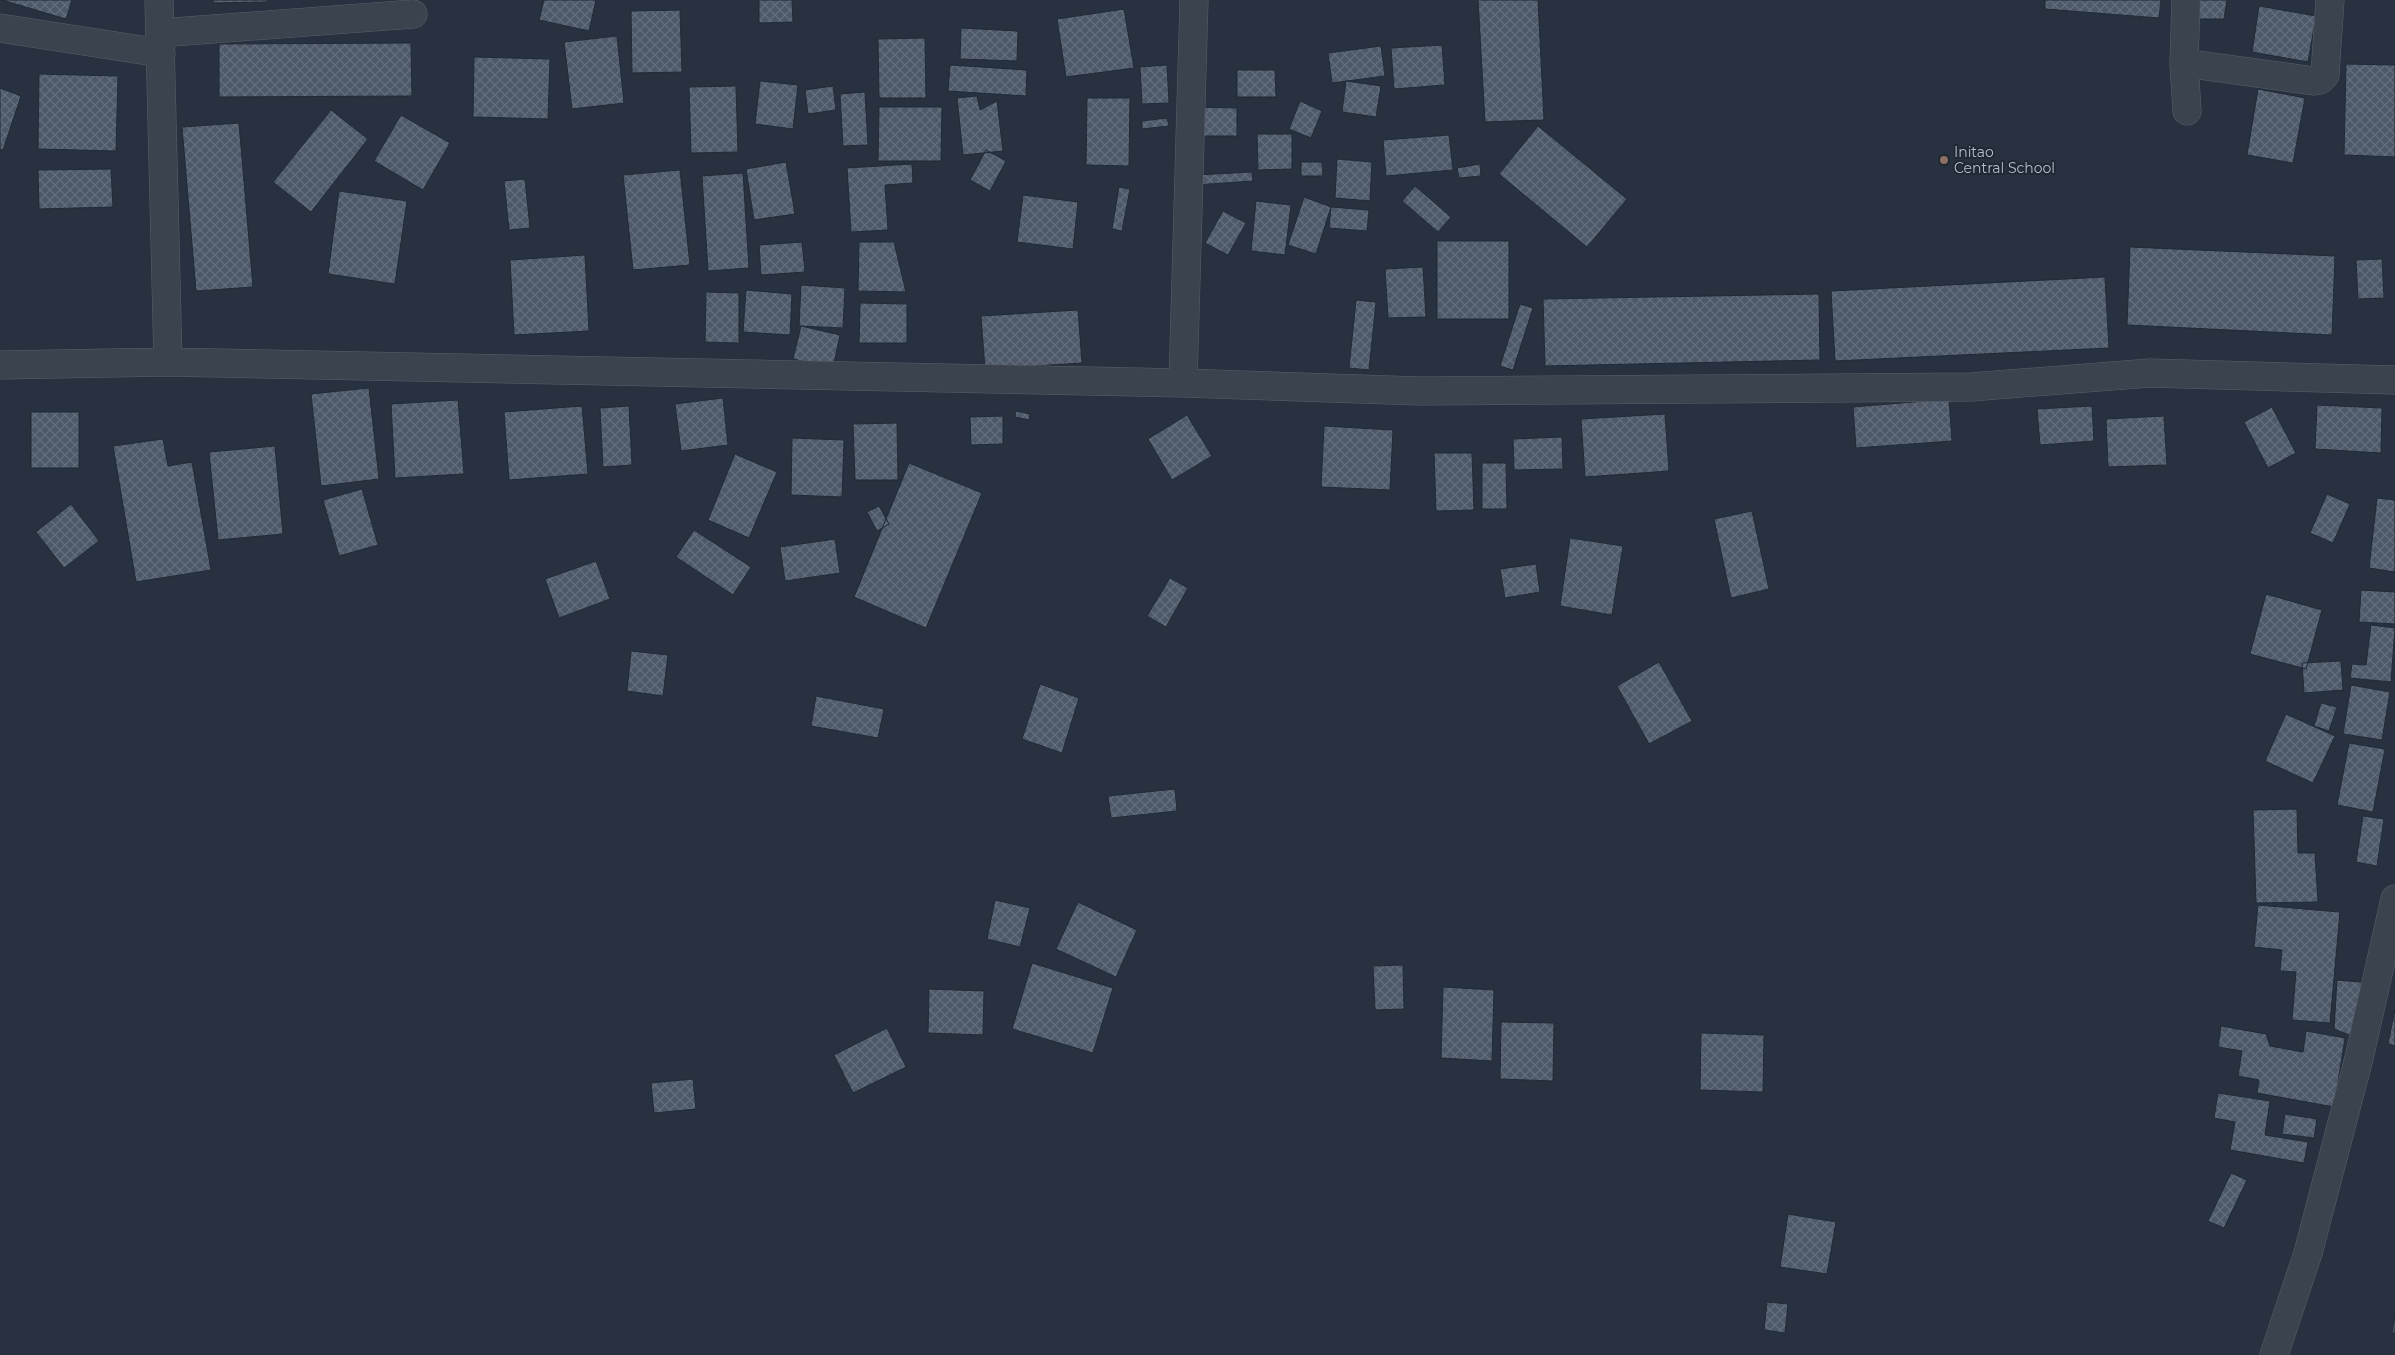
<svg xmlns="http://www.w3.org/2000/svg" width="2395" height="1355" font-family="Montserrat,sans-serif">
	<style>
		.building { fill: url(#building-cross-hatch); stroke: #212a36 }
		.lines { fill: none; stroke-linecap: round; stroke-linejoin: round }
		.minor-casing { stroke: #58616c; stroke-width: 29 }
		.minor { stroke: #3b434f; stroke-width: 28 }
		.education-dot { fill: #8d6e63; stroke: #1f2834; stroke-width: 2 }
		.labels { text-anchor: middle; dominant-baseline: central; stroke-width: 4; stroke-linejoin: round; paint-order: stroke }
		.poi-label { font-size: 14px; fill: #b7bec9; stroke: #1f2834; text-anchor: start }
	</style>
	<defs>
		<pattern id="building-cross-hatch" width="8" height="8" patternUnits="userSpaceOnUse" patternTransform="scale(1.25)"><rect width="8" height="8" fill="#4d5868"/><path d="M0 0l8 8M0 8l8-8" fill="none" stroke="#646e7c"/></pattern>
	</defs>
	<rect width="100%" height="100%" fill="#27313f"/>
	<path class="building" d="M 2,0 L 72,0 L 66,19 Z
		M 213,0 L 268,0 L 268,2 L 213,3 Z
		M 544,0 L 596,0 L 589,31 L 539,20 Z
		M 759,0 L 792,0 L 793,22 L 759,23 Z
		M 1478,0 L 1538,0 L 1544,120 L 1485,122 Z
		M 2045,0 L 2161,0 L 2159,18 L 2045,9 Z
		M 2199,0 L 2227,0 L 2224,19 L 2198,19 Z
		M 2259,6 L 2316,16 L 2308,62 L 2252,52 Z
		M 1124,9 L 1134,68 L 1066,77 L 1057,19 Z
		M 680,10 L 682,72 L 632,73 L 631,11 Z
		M 961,28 L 1018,31 L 1017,61 L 960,59 Z
		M 617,36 L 624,103 L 572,109 L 564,42 Z
		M 925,38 L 926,98 L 879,98 L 878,39 Z
		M 411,43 L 412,96 L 219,97 L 219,44 Z
		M 1442,45 L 1445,85 L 1394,89 L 1391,48 Z
		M 1381,46 L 1385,76 L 1332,83 L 1328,53 Z
		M 474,57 L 550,59 L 548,119 L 473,117 Z
		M 2346,64 L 2395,65 L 2395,157 L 2344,155 Z
		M 950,65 L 1027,70 L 1026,96 L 948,91 Z
		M 1167,65 L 1169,103 L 1142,104 L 1140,67 Z
		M 1237,70 L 1275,70 L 1276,97 L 1237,97 Z
		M 39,74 L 118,76 L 116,151 L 38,149 Z
		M 760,81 L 798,85 L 793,129 L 755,124 Z
		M 1346,81 L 1381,86 L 1376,117 L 1342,112 Z
		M 736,86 L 738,152 L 691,153 L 689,87 Z
		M 833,86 L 836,110 L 808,114 L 805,90 Z
		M 0,88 L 21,96 L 3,150 L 0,149 Z
		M 2258,89 L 2305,98 L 2293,163 L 2247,155 Z
		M 865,92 L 868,145 L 843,146 L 840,94 Z
		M 977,96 L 980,110 L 997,101 L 1003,151 L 963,155 L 957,98 Z
		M 1087,98 L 1130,98 L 1129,166 L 1086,165 Z
		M 1300,101 L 1322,111 L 1311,138 L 1289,129 Z
		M 879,107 L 942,107 L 941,161 L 878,161 Z
		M 1194,107 L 1237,108 L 1237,136 L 1194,136 Z
		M 331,110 L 368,139 L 311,212 L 273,182 Z
		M 401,115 L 450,143 L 423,190 L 374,161 Z
		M 1167,118 L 1169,126 L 1142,129 L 1142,121 Z
		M 239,123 L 253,287 L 196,291 L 182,127 Z
		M 1538,126 L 1627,199 L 1587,247 L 1499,174 Z
		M 1257,134 L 1292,134 L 1292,169 L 1258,170 Z
		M 1449,135 L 1453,170 L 1386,176 L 1383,140 Z
		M 986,150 L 1006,161 L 990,191 L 970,180 Z
		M 1337,159 L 1372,162 L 1370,201 L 1335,198 Z
		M 786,162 L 795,214 L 754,220 L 746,169 Z
		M 1301,162 L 1322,162 L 1323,176 L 1301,176 Z
		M 912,164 L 913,183 L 885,185 L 888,230 L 851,232 L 847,168 Z
		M 1480,164 L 1481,176 L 1459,178 L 1457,168 Z
		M 111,169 L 113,207 L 39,209 L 38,170 Z
		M 680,170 L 690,265 L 633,270 L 623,175 Z
		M 1252,172 L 1253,181 L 1195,185 L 1195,175 Z
		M 743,173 L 749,268 L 708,271 L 702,176 Z
		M 525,179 L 530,228 L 509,230 L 504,181 Z
		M 1415,186 L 1451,217 L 1438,232 L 1402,201 Z
		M 1119,187 L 1130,189 L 1122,231 L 1112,229 Z
		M 339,191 L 407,201 L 395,284 L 328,274 Z
		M 1023,195 L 1078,202 L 1073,249 L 1017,242 Z
		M 1304,197 L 1331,207 L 1316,254 L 1288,245 Z
		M 1256,201 L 1291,205 L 1285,255 L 1251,251 Z
		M 1331,207 L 1369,210 L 1367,231 L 1329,228 Z
		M 1223,211 L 1246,223 L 1228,255 L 1205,243 Z
		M 1437,241 L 1509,241 L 1509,319 L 1437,319 Z
		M 802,242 L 805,272 L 761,275 L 759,245 Z
		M 859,242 L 894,242 L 906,292 L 858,291 Z
		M 2130,247 L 2335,256 L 2332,335 L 2127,325 Z
		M 585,255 L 589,331 L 514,335 L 510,260 Z
		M 2382,259 L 2384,298 L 2358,299 L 2356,260 Z
		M 1423,267 L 1426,317 L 1388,318 L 1385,269 Z
		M 2105,277 L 2109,348 L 1835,361 L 1831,291 Z
		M 801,285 L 845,288 L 843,328 L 799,326 Z
		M 746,290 L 792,294 L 790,335 L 743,332 Z
		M 706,292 L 739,293 L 739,343 L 705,342 Z
		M 1819,294 L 1820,360 L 1545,366 L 1543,299 Z
		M 1356,300 L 1376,302 L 1369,370 L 1349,368 Z
		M 860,303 L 907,304 L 907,343 L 859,343 Z
		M 1520,304 L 1533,308 L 1513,370 L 1500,366 Z
		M 1078,310 L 1082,363 L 985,369 L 981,316 Z
		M 801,326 L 840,335 L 833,368 L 793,359 Z
		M 369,388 L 379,479 L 321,486 L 311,394 Z
		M 723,398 L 728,445 L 681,451 L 675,404 Z
		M 1949,399 L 1952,441 L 1856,448 L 1853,407 Z
		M 458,400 L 464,474 L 395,478 L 391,404 Z
		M 2317,405 L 2382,408 L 2381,453 L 2315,449 Z
		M 582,406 L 588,474 L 509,480 L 504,412 Z
		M 629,406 L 632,465 L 603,467 L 600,408 Z
		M 2092,406 L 2094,441 L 2040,445 L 2037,409 Z
		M 2272,407 L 2296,453 L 2268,468 L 2244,422 Z
		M 1016,411 L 1030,414 L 1029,420 L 1015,417 Z
		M 31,412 L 79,412 L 79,468 L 31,468 Z
		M 1665,414 L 1669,471 L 1585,477 L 1581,419 Z
		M 1187,415 L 1212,456 L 1172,480 L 1148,439 Z
		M 1003,416 L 1003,444 L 971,445 L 970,417 Z
		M 2164,416 L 2167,465 L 2108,467 L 2106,419 Z
		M 897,423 L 898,480 L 855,480 L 853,424 Z
		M 1324,426 L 1393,430 L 1390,490 L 1321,487 Z
		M 1562,437 L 1563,469 L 1514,470 L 1513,439 Z
		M 792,438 L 844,440 L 842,497 L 791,495 Z
		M 163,439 L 168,466 L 192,462 L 211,570 L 136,582 L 113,446 Z
		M 275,446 L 283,534 L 218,540 L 209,452 Z
		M 1434,453 L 1472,453 L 1474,510 L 1436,511 Z
		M 735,454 L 777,472 L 749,538 L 708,520 Z
		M 909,463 L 982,493 L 926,628 L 854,597 Z
		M 1482,463 L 1506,463 L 1507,509 L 1482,509 Z
		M 362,489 L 378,545 L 339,556 L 323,500 Z
		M 2327,494 L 2350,504 L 2333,543 L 2310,533 Z
		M 2377,498 L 2395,500 L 2395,572 L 2369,568 Z
		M 71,504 L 99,541 L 64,568 L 36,532 Z
		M 879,506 L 889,524 L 877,531 L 867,512 Z
		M 1752,511 L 1769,589 L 1731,598 L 1714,519 Z
		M 694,530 L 751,567 L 733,595 L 676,557 Z
		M 1570,538 L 1623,546 L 1612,615 L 1560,606 Z
		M 835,539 L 840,573 L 785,581 L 780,547 Z
		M 596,561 L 610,599 L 559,618 L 545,579 Z
		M 1536,564 L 1540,592 L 1505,598 L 1500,569 Z
		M 1170,578 L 1188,588 L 1166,627 L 1147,616 Z
		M 2361,590 L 2395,592 L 2395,624 L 2359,622 Z
		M 2266,594 L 2322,610 L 2306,669 L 2250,654 Z
		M 2371,625 L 2395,628 L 2391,682 L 2350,678 L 2352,664 L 2366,665 Z
		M 631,651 L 668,655 L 663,696 L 627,691 Z
		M 2341,661 L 2343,690 L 2304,693 L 2302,663 Z
		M 1659,662 L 1692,721 L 1649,744 L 1617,686 Z
		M 1040,684 L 1079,698 L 1062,753 L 1022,739 Z
		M 2351,685 L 2390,692 L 2382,740 L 2343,734 Z
		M 816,696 L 884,709 L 878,738 L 811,726 Z
		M 2321,703 L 2337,707 L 2329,731 L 2314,726 Z
		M 2286,714 L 2335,736 L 2313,783 L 2265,761 Z
		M 2349,743 L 2385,749 L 2373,812 L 2337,805 Z
		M 1175,789 L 1177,811 L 1111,818 L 1108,796 Z
		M 2297,809 L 2298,853 L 2315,853 L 2318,902 L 2256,903 L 2253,810 Z
		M 2363,816 L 2384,819 L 2377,866 L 2356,862 Z
		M 995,900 L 1030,908 L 1020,947 L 987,939 Z
		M 1078,902 L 1137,930 L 1116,977 L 1056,949 Z
		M 2258,905 L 2340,912 L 2330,1023 L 2292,1020 L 2296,972 L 2280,971 L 2282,950 L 2254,947 Z
		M 1032,963 L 1113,988 L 1093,1053 L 1012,1029 Z
		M 1403,965 L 1404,1009 L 1375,1010 L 1373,966 Z
		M 2337,980 L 2371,983 L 2360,1039 L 2334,1029 Z
		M 1443,987 L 1494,990 L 1492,1061 L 1441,1058 Z
		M 929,989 L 984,991 L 983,1035 L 928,1033 Z
		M 2395,1009 L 2395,1046 L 2388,1044 Z
		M 1501,1022 L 1554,1023 L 1553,1081 L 1500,1079 Z
		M 2221,1026 L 2266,1034 L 2270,1046 L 2303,1052 L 2306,1031 L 2345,1038 L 2334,1107 L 2257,1093 L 2259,1080 L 2238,1076 L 2242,1051 L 2218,1047 Z
		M 887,1028 L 906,1067 L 853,1093 L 834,1055 Z
		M 1701,1033 L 1764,1035 L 1763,1092 L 1700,1090 Z
		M 693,1079 L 696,1109 L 654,1113 L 651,1083 Z
		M 2218,1093 L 2270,1101 L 2265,1135 L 2308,1142 L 2304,1163 L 2230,1150 L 2235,1122 L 2214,1118 Z
		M 2285,1114 L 2317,1119 L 2314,1138 L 2282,1134 Z
		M 2231,1173 L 2247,1180 L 2224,1228 L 2208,1221 Z
		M 1788,1214 L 1836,1222 L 1827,1274 L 1780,1267 Z
		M 1767,1302 L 1788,1304 L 1785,1333 L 1764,1330 Z
		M 2395,1313 L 2395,1333 L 2392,1333 Z"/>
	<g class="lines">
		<g class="minor-casing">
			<path id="minor" d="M 159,0 L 168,362
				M 2186,0 L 2184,63 L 2187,111
				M 0,28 L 161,53
				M 160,33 L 413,14
				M 2184,63 L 2314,81 L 2320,80 L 2325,75 L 2330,0
				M 0,365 L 168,362 L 1183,383 L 1419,391 L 1971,387 L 2150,373 L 2395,380
				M 1183,383 L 1194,0
				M 2274,1355 L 2308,1253 L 2359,1058 L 2395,899"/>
		</g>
		<use href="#minor" class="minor"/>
	</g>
	<circle class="education-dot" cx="1944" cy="160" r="5"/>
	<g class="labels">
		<g class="poi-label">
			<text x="1954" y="152">Initao<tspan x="1954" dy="16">Central School</tspan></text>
		</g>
	</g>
</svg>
